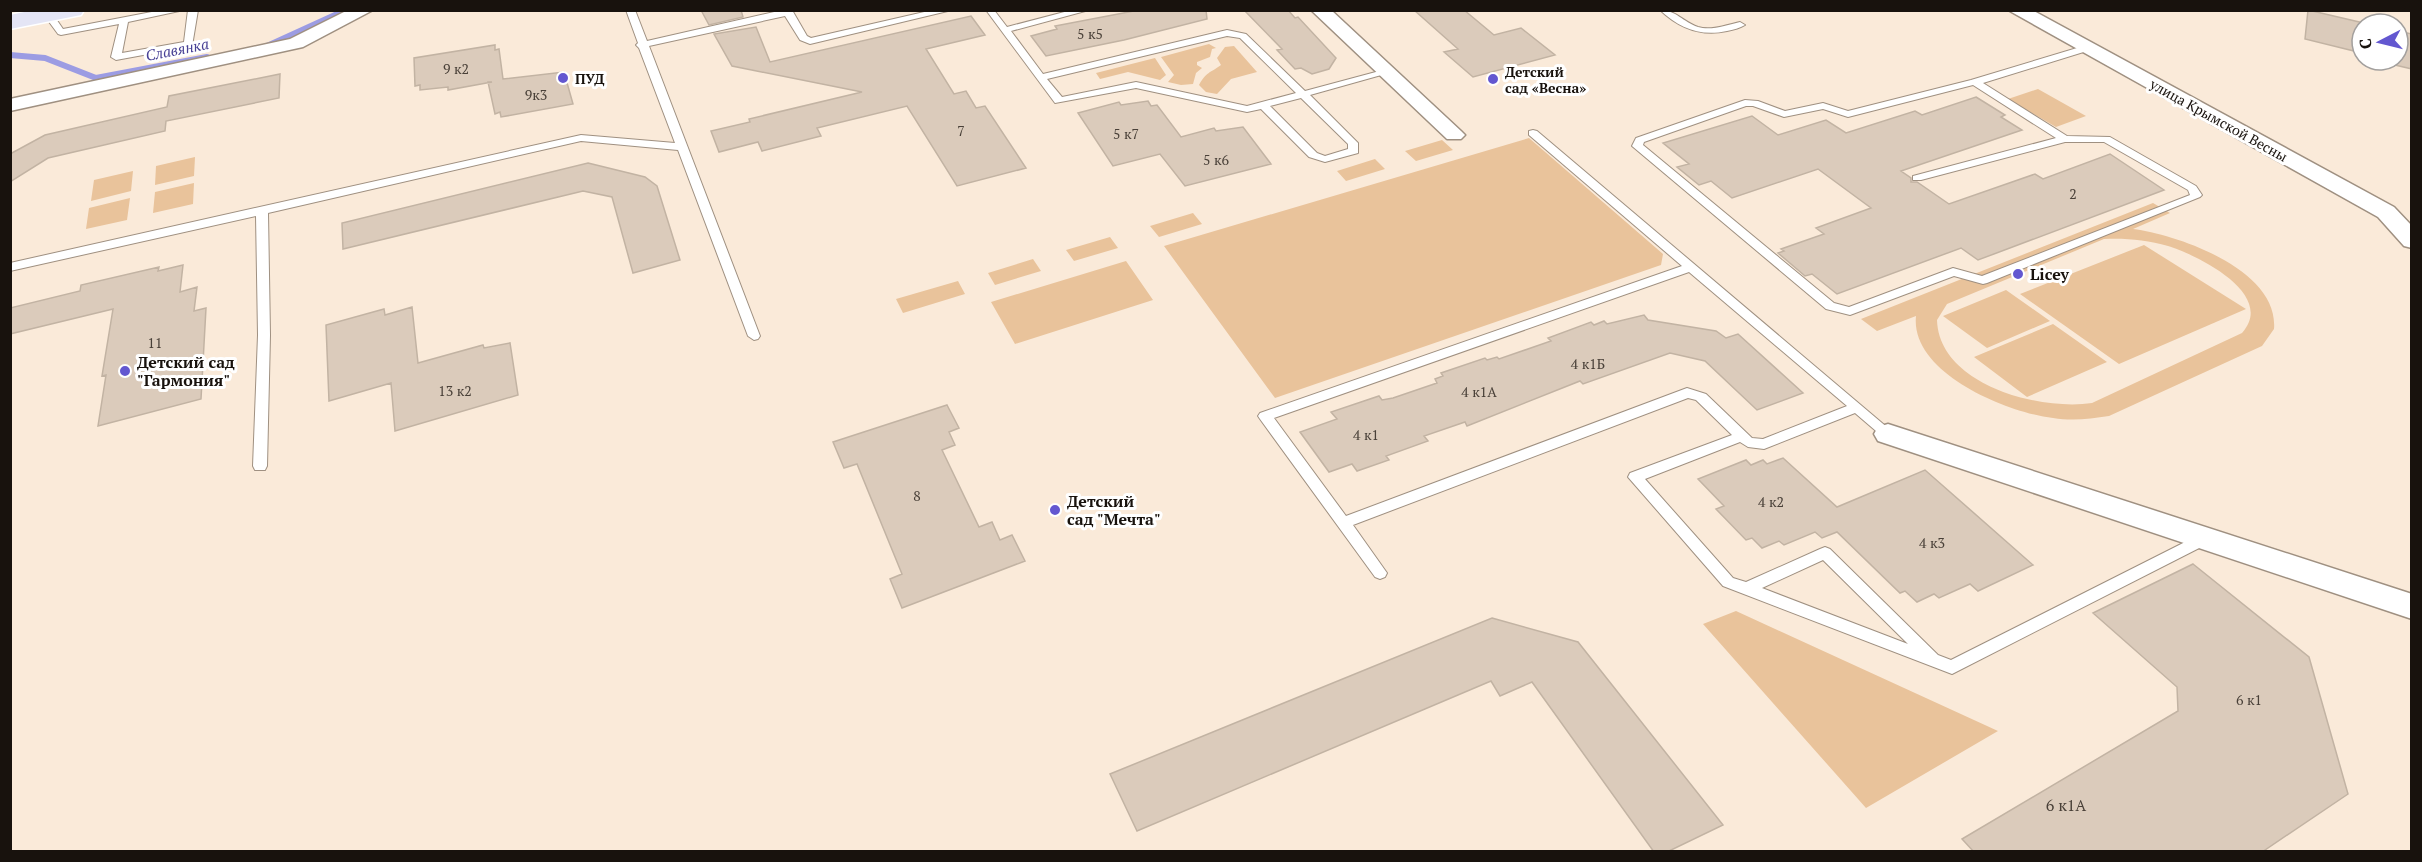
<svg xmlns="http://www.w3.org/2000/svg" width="2422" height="862" font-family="'PT Serif',serif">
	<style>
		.green { fill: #e9c39b; fill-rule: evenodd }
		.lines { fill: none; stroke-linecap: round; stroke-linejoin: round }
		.stream { stroke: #9c9ce3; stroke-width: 6 }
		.building { fill: #dbcbbb; stroke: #c2b3a3; stroke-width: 1.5 }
		.lane-casing { stroke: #9f9081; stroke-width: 2 }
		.street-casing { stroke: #9f9081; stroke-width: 3 }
		.primary-casing { stroke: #fff; stroke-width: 3 }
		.lane { fill: #fff; fill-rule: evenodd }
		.street { fill: #fff; fill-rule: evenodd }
		.primary { fill: #e4e5f5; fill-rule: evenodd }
		.poi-dot { fill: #6357d0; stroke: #fff; stroke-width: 2 }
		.labels { text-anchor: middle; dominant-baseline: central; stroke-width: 6; stroke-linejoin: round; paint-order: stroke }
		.number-label { font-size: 14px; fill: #494038 }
		.far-poi-label { font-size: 14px; font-weight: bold; fill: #18120d; stroke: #fff; text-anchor: start }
		.far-street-label { font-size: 14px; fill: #18120d; stroke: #fff }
		.far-water-label { font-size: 15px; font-style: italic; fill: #484195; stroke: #fff }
		.poi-label { font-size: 16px; font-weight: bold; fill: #18120d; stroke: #fff; text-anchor: start }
		.near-number-label { font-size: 16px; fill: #494038 }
	</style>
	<rect width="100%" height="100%" fill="#faead9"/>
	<path class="green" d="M 1209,44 L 1216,48 L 1212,49 L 1210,57 L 1197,62 L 1197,65 L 1202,68 L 1196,73 L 1193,84 L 1181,85 L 1168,82 L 1174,75 L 1161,57 Z
		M 1234,46 L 1257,72 L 1231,79 L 1217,94 L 1206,92 L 1199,85 C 1207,71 1209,74 1221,65 L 1217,58 L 1225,47 Z
		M 1155,58 L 1166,75 L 1160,80 L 1128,72 L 1100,79 L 1096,73 Z
		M 2038,89 L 2086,116 L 2056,127 L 2008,99 Z
		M 1529,138 L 1663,254 L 1661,265 L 1275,398 L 1164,246 Z
		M 1442,140 L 1453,150 L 1416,161 L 1405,151 Z
		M 195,157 L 194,176 L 155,185 L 156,166 Z
		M 1375,159 L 1385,169 L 1346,181 L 1337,171 Z
		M 133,171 L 131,191 L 91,201 L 94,180 Z
		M 194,183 L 193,204 L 153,213 L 155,192 Z
		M 130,198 L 127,220 L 86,229 L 89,208 Z
		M 2153,203 L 2170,213 L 2133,229 C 2179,235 2279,270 2274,329 L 2262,346 L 2109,416 C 2090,419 2072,421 2053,418 C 2008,413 1910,373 1916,316 L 1877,331 L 1861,319 ZM 2104,239 C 2126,238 2147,240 2168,246 C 2197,255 2277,294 2242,333 L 2092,403 C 2040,411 1939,385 1937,320 L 1947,304 Z
		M 1193,213 L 1202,224 L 1159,237 L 1150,226 Z
		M 1110,237 L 1118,248 L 1074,261 L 1066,250 Z
		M 2144,245 L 2246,309 L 2119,364 L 2020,294 Z
		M 1033,259 L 1041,271 L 995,285 L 988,273 Z
		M 1126,261 L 1153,300 L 1015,344 L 991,302 Z
		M 958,281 L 965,294 L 903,313 L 896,299 Z
		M 2006,290 L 2050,321 L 1987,348 L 1943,316 Z
		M 2053,324 L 2107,362 L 2027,397 L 1974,357 Z
		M 1736,611 L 1998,731 L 1866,808 L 1703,624 Z"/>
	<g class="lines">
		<path class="stream" d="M 267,46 L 346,10
			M 10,55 L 45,58 L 96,78 L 207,57"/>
	</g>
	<path class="building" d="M 701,10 L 741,10 L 743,17 L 709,25 Z
		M 1139,10 L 1206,10 L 1207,19 L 1124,40 L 1046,56 L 1031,36 L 1057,29 L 1055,26 Z
		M 1244,10 L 1288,10 L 1295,18 L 1298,17 L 1336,58 L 1329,69 L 1312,74 L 1301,68 L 1295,69 L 1277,50 L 1282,49 Z
		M 1414,10 L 1464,10 L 1494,35 L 1521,28 L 1555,55 L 1473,77 L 1444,52 L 1458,49 Z
		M 2308,10 L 2368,24 L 2362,24 L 2362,53 L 2305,39 Z
		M 971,16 L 985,35 L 926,49 L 954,94 L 966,91 L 976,108 L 985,106 L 1026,168 L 957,186 L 907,106 L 817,128 L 821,136 L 762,151 L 758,142 L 719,152 L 711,131 L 750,122 L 749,119 L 862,92 L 732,66 L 714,34 L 756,27 L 770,62 Z
		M 2398,31 L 2412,34 L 2412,69 L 2382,62 L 2398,60 Z
		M 495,45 L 495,50 L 499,49 L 503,79 L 564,72 L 573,104 L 501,117 L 500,112 L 495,114 L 488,82 L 492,82 L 448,90 L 448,87 L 420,90 L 420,85 L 415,86 L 414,58 Z
		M 280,74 L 279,98 L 166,121 L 165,131 L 48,158 L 10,182 L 10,154 L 45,135 L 167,107 L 169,96 Z
		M 1976,97 L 2005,115 L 2001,117 L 2022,130 L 1901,171 L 1911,178 L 1911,182 L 1917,182 L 1949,204 L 2035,174 L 2043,179 L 2110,154 L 2164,190 L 1978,260 L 1961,248 L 1837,294 L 1812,274 L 1805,276 L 1778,253 L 1784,251 L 1781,249 L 1824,234 L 1816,228 L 1871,208 L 1818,169 L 1732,198 L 1711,181 L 1699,185 L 1677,167 L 1689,164 L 1663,143 L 1752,116 L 1778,135 L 1826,120 L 1846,133 L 1915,111 L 1922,115 Z
		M 1148,101 L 1151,106 L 1157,105 L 1181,137 L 1214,128 L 1216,131 L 1243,127 L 1271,164 L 1185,186 L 1160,154 L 1113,166 L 1078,113 L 1119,102 L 1121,105 Z
		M 588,163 L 645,177 L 657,186 L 680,260 L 633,273 L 612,197 L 583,191 L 343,249 L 342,223 Z
		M 183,265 L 180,292 L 197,287 L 194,311 L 206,308 L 201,399 L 98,426 L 106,375 L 102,376 L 113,309 L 10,334 L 10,308 L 80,291 L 81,285 L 159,267 L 158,271 Z
		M 412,307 L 418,363 L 483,345 L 484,348 L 510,343 L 518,395 L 395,431 L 391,383 L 329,401 L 326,325 L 384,309 L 385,315 Z
		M 1644,315 L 1648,320 L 1716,331 L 1726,338 L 1738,334 L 1803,393 L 1757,410 L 1705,361 L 1670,353 L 1583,384 L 1580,381 L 1467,426 L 1465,422 L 1424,436 L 1428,441 L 1386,456 L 1389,460 L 1357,471 L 1352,464 L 1329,472 L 1300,432 L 1337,419 L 1331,412 L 1379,396 L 1382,400 L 1393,398 L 1437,383 L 1435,379 L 1443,376 L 1441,373 L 1485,358 L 1487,360 L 1497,357 L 1499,359 L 1551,341 L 1548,338 L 1591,322 L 1594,325 L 1604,321 L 1607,324 Z
		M 947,405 L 959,428 L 949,432 L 955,445 L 942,450 L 979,527 L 992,522 L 1000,540 L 1012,535 L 1025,561 L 902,608 L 890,579 L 902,574 L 857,464 L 844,468 L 833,442 Z
		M 1783,458 L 1837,507 L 1925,470 L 2033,565 L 1978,591 L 1970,584 L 1939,598 L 1934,594 L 1917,602 L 1905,591 L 1900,593 L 1837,532 L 1822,538 L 1815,532 L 1784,545 L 1779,541 L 1762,548 L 1752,538 L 1746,540 L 1716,509 L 1724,506 L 1698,479 L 1746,460 L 1751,465 L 1763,460 L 1767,464 Z
		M 2193,564 L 2309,657 L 2348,794 L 2262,852 L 1974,852 L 1962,839 L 2178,711 L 2177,687 L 2093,613 Z
		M 1492,618 L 1578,642 L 1723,825 L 1667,852 L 1654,852 L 1532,682 L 1500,696 L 1491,681 L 1137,831 L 1110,774 Z"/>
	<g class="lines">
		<g class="lane-casing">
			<path id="lane" d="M 162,10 L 184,10 L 128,22 L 122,53 L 184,42 L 188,10 L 198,10 L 192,46 L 116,60 L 111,57 L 119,24 L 61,35 L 58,34 L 44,15 L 52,13 L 63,29 Z
				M 626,10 L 635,10 L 647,41 L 783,10 L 792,10 L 807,36 L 811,38 L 933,10 L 952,10 L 810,44 L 800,40 L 785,16 L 649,46 L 760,336 L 758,339 L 754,340 L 748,336 L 678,150 L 581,141 L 268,213 L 270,335 L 267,466 L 265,470 L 255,470 L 253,466 L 258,335 L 256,216 L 10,271 L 10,263 L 581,135 L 675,143 L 639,48 L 636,45 L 638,43 Z
				M 986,10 L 994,10 L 1007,27 L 1072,10 L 1089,10 L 1011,31 L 1043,74 L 1227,30 L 1246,34 L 1305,91 L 1387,69 L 1392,72 L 1310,95 L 1358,143 L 1358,153 L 1325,162 L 1309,157 L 1261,109 L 1247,112 L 1136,88 L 1055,103 ZM 1227,36 L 1240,38 L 1296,93 L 1247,106 L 1136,82 L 1062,97 L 1047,79 ZM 1301,98 L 1348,144 L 1348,149 L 1325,156 L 1317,153 L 1270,106 Z
				M 1660,10 C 1676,10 1683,22 1698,27 C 1711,31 1727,25 1740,22 L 1745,25 C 1740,28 1733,30 1727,31 C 1700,37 1679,28 1660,10 Z
				M 2087,45 L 2090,46 L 2090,50 L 1983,83 L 2067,136 L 2110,137 L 2196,186 L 2202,195 L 2200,197 L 1987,283 L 1983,284 L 1954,276 L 1850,315 L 1826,309 L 1632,146 L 1636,138 L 1745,100 L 1758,101 L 1785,111 L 1823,103 L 1848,111 L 1971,80 ZM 1973,85 L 2056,138 L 1913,176 L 1913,180 L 1921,180 L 2065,142 L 2104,142 L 2188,190 L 2190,195 L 1982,276 L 1953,268 L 1849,307 L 1834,303 L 1643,145 L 1644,142 L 1746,106 L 1753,106 L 1784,117 L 1823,109 L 1848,117 Z
				M 1533,130 L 1537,131 L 1895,434 L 1893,437 L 1883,437 L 1855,413 L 1764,449 L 1748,447 L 1740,442 L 1645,479 L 1733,578 L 1746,582 L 1820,549 L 1825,547 L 1830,549 L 1938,655 L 1951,660 L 2199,535 L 2209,535 L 2211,539 L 2209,543 L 1952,674 L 1723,586 L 1628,477 L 1630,473 L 1732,435 L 1696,400 L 1688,398 L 1353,525 L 1387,573 L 1385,577 L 1380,579 L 1375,577 L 1260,419 L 1258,416 L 1260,413 L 1682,266 L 1529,135 L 1529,131 ZM 1689,272 L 1847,406 L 1763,439 L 1752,438 L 1706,394 L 1687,388 L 1346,516 L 1274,418 ZM 1823,560 L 1908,644 L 1762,588 Z"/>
		</g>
		<g class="street-casing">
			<path id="street" d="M 348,10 L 373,10 L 303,47 L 10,111 L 10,99 L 290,39 Z
				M 1311,10 L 1331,10 L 1461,131 L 1465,135 L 1461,139 L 1447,139 Z
				M 2008,10 L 2032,10 L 2394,207 L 2412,226 L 2412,248 L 2404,246 L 2378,217 Z
				M 1888,424 L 2412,594 L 2412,619 L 1878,441 L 1874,434 L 1878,427 Z"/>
		</g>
		<g class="primary-casing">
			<path id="primary" d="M 34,10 L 84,10 L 81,15 L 10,29 L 10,15 Z"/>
		</g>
		<use href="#lane" class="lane"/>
		<use href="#street" class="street"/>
		<use href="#primary" class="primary"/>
	</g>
	<g class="poi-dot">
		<circle cx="563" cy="78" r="6"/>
		<circle cx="1493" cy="79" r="6"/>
		<circle cx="2018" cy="274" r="6"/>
		<circle cx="125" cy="371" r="6"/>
		<circle cx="1055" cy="510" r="6"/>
	</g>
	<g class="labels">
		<g class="number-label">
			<text x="1090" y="33">5 к5</text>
			<text x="456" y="68">9 к2</text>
			<text x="536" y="94">9к3</text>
			<text x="961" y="130">7</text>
			<text x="1126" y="133">5 к7</text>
			<text x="1216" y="159">5 к6</text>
			<text x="2073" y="193">2</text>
			<text x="155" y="342">11</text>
			<text x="1588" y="363">4 к1Б</text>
			<text x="455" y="390">13 к2</text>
			<text x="1479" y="391">4 к1А</text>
			<text x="1366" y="434">4 к1</text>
			<text x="917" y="495">8</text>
			<text x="1771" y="501">4 к2</text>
			<text x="1932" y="542">4 к3</text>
			<text x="2249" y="699">6 к1</text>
		</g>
		<g class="far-poi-label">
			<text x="1505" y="71">Детский<tspan x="1505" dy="16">сад «Весна»</tspan></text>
			<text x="575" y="78">ПУД</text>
		</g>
		<g class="far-street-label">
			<text transform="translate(2219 120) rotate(29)">улица Крымской Весны</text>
		</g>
		<g class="far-water-label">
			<text transform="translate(177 49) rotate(-11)">Славянка</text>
		</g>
		<g class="poi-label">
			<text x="2030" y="274">Licey</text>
			<text x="137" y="362">Детский сад<tspan x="137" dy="18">"Гармония"</tspan></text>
			<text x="1067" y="501">Детский<tspan x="1067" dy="18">сад "Мечта"</tspan></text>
		</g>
		<g class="near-number-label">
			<text x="2066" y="805">6 к1А</text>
		</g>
	</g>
	<rect width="2422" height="862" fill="none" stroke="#18120d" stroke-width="24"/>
	<g transform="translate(2380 42) rotate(263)"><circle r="28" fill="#ffffff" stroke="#a3a09e" stroke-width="1.5"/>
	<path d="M0-4.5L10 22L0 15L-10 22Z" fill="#6357d0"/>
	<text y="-9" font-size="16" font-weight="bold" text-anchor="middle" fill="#18120d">С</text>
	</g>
</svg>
